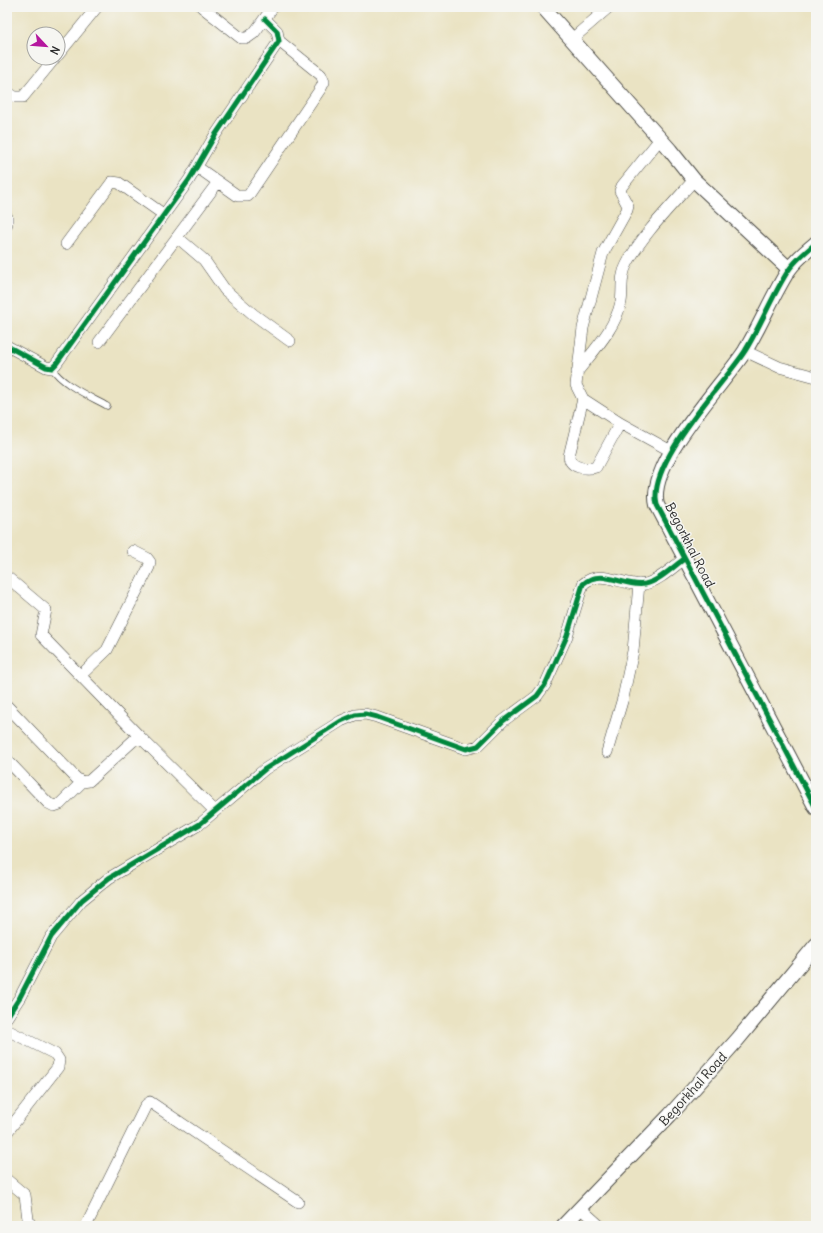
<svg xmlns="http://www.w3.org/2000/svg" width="823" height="1233" font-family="Delius,sans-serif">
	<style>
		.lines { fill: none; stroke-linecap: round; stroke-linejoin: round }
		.service-casing { stroke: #484742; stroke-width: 7 }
		.minor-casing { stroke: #484742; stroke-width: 12 }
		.tertiary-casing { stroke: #484742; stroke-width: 16 }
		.service { stroke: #fff; stroke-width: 5.5 }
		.minor { stroke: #fff; stroke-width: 11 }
		.tertiary { stroke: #fff; stroke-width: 14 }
		.cycleway-casing { stroke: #f6f6f2; stroke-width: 8 }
		.cycleway { stroke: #00873e; stroke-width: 5 }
		.labels { text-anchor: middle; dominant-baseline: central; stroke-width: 3; stroke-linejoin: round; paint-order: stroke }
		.street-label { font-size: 13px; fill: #2b2b2b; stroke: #f6f6f2 }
	</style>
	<rect width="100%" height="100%" fill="#f6f6f2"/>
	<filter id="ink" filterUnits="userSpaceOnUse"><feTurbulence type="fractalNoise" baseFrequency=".025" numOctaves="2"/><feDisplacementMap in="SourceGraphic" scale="8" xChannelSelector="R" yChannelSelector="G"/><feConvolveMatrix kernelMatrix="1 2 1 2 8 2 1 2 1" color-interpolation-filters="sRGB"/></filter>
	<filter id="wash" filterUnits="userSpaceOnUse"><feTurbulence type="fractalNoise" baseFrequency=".012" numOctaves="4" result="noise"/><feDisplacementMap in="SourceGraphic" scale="16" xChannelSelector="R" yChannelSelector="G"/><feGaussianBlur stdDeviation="0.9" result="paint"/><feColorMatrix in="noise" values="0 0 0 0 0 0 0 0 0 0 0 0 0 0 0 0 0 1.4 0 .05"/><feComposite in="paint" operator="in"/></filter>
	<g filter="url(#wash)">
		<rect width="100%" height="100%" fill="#eae3c3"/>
	</g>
	<g filter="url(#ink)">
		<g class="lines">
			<g class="service-casing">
				<path id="service" d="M 52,368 C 61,384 91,397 107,406"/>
			</g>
			<g class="minor-casing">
				<path id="minor" d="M 202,7 L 241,38 L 247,38 L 254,33 L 273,7
					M 571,40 L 609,7
					M 58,55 L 97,7
					M 7,92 L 15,97 L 23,97 L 55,58
					M 660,139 L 622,186 L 620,191 L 628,206 L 627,210 L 603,253 L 583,328 L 576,385 L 583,399 L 620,423 L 671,451
					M 197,167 L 238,196 L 248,196 L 321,88 L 324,82 L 321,75 L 279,41
					M 7,217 L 7,224
					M 177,237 L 204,260 L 225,290 L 253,314 L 290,341
					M 66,244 L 112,182 L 119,183 L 163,214
					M 99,342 L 218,182
					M 7,346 L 46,367 L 52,368 L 56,364 L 189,180 L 214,137 L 279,41 L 277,31 L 265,19
					M 745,351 L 779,367 L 816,377
					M 577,372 C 594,350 615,329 621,302 C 623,290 620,277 626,266 C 640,237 672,205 694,180
					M 583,399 L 569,456 C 570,468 586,470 596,467 L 620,423
					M 7,577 L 46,610 L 41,635 L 141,738
					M 81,675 L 107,650 L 149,567 L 150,562 L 147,558 L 133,551
					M 7,706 L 76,778 L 82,782 L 89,781 L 134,740 L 141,738 L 215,811
					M 607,752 L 623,698 L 633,651 L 639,584
					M 7,760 L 48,803 L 54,806 L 60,804 L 82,782
					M 7,1017 L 20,997 L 51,937 L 82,900 L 109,878 L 200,824 L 265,769 L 341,721 L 355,715 L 365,714 L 377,717 L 466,749 L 478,746 L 503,721 L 537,696 L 545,685 L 567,636 L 583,584 C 602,567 624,588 645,584 C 659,581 673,567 684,559
					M 7,1030 L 55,1054 L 59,1060 L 58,1067 L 7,1132
					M 7,1180 L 25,1195 L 28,1219 L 30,1226
					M 580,1208 L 600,1226
					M 86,1226 L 146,1105 L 150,1102 L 298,1202"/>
			</g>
			<g class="tertiary-casing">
				<path id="tertiary" d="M 543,7 L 670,150 L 694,180 L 789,269
					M 816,243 C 807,251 795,260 788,271 C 772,296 761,325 745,351 C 723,385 646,463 657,505 L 816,808
					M 563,1226 L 670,1115 L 738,1039 L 816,945"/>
			</g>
			<use href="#service" class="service"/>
			<use href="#minor" class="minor"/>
			<use href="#tertiary" class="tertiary"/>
			<g class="cycleway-casing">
				<path id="cycleway" d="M 816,243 C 807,251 795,260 788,271 C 772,296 761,325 745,351 C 723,385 646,463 657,505 L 816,808
					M 7,346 L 46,367 L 52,368 L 56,364 L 189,180 L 214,137 L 279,41 L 277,31 L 265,19
					M 7,1017 L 20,997 L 51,937 L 82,900 L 109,878 L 200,824 L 265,769 L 341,721 L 355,715 L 365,714 L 377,717 L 466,749 L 478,746 L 503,721 L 537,696 L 545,685 L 567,636 L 583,584 C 602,567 624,588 645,584 C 659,581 673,567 684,559"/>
			</g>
			<use href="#cycleway" class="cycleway"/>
		</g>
	</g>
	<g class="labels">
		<g class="street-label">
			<text transform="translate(690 545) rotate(63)">Begorkhal Road</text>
			<text transform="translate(693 1089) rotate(-48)">Begorkhal Road</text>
		</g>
	</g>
	<rect width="823" height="1233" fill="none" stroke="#f6f6f2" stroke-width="24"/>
	<g transform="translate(46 46) rotate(116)"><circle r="19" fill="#f6f6f2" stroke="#a5a5a2"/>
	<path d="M0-3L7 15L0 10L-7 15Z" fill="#b5179e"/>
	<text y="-6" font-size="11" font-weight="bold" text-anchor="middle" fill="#2b2b2b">N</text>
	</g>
</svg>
